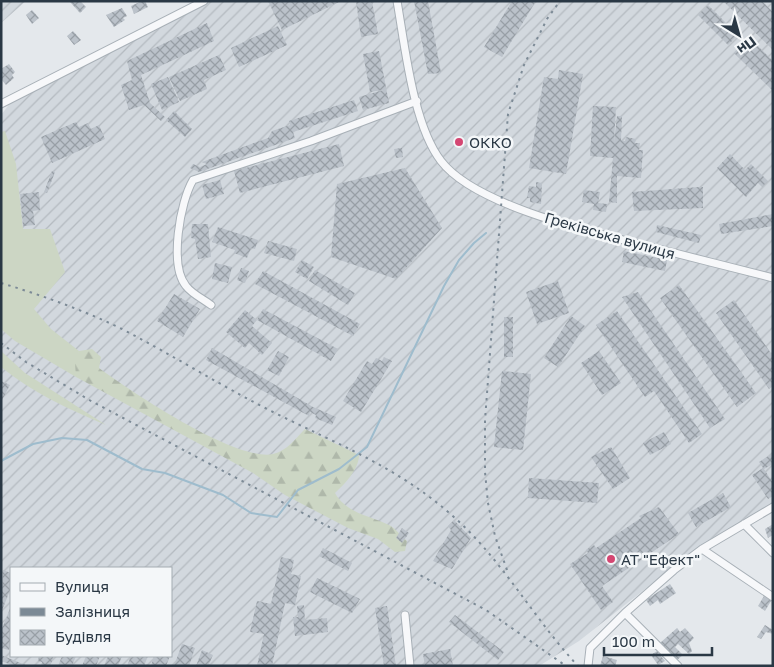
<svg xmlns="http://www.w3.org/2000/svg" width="774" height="667" font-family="'Golos Text',sans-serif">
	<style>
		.industrial { fill: url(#industrial-furrows); fill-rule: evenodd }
		.grass { fill: #ccd6c4 }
		.forest { fill: url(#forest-firs) }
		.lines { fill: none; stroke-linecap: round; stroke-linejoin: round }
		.stream { stroke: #9ebccd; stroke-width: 2 }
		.building { fill: url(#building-cross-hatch) }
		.minor-casing { stroke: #a8b0b7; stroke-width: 9 }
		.minor { stroke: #f7f8fa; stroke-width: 7 }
		.rail { stroke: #7c8a96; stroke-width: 2; stroke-dasharray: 2.5 5; stroke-linecap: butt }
		.poi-dot { fill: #d44672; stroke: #f4f7f9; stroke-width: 2 }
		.labels { text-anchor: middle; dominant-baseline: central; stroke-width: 5; stroke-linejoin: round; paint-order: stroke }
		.poi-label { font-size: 15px; fill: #2a3845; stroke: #f4f7f9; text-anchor: start }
		.street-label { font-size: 15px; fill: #2a3845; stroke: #f4f7f9 }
	</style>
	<defs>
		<pattern id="industrial-furrows" width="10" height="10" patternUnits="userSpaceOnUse" patternTransform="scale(1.25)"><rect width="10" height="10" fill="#d2d8de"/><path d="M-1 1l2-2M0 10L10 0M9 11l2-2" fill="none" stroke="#b4bac0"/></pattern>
		<pattern id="forest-firs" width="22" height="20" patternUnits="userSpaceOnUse" patternTransform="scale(1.25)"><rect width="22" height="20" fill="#ccd6c4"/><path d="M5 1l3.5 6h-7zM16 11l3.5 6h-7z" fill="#afb8aa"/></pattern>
		<pattern id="building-cross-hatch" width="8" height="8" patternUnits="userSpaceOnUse" patternTransform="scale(1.25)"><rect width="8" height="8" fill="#bbc2ca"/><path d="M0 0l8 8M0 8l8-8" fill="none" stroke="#989fa6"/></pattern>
	</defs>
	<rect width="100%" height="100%" fill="#e4e8ec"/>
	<path class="industrial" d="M 1,1 L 26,1 L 1,23 Z
		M 208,1 L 773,1 L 773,507 L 700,546 L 579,641 L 539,666 L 1,666 L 1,115 L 15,97 ZM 11,568 L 171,568 L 171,656 L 11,656 Z"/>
	<path class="grass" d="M 5,131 L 16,164 L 23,229 L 50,229 L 65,272 L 34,309 L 51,329 L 79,351 L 76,377 L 15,341 L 1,329 L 1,132 Z
		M 1,351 L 25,373 L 106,425 C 68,409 33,393 1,367 Z"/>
	<path class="forest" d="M 92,349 L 101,357 L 99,368 C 130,391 236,462 273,454 C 287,451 296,438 305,429 L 359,455 C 359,469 345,484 335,493 C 347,514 369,515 389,525 C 395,528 401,536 407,541 L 405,551 L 395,552 L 378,539 L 348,528 L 285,495 L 253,473 L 76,377 L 75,363 L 79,351 Z"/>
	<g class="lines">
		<path class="stream" d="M 1,461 L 33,444 L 62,438 L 87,440 L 142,469 L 165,473 L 223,495 L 251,513 L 277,517 L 298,490 L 339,469 L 367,447 L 444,286 L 459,260 L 474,243 L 486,233"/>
	</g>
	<path class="building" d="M 69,1 L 80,1 L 86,7 L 80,13 Z
		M 142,1 L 145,1 L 148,7 L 134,14 L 131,6 Z
		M 268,1 L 341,1 L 282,30 Z
		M 356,1 L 372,1 L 378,34 L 361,37 Z
		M 414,1 L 428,1 L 441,73 L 428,74 Z
		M 512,1 L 536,1 L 502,57 L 484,47 Z
		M 723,1 L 762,1 L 773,12 L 773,50 Z
		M 708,5 L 738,35 L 728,45 L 698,15 Z
		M 122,8 L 127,16 L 123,18 L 125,20 L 114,27 L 106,15 Z
		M 32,10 L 39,18 L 32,24 L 26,15 Z
		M 207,23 L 214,41 L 141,75 L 150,103 L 165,117 L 161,121 L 144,105 L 129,110 L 121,85 L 132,80 L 127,61 Z
		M 278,26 L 287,45 L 239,67 L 231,48 Z
		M 73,31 L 81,40 L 74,45 L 67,36 Z
		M 749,37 L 773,61 L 773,91 L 734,53 Z
		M 379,51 L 389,103 L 363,110 L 359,97 L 383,90 L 370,92 L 363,54 Z
		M 219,55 L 226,70 L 204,80 L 207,89 L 180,101 L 169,77 Z
		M 9,64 L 15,72 L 12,75 L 14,78 L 6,85 L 1,79 L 1,69 Z
		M 559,70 L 583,74 L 566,174 L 529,168 L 544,77 L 558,79 Z
		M 168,77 L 179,102 L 162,110 L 151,84 Z
		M 354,100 L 358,111 L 293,132 L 295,138 L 199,172 L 190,168 L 193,164 L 200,167 L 207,164 L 202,162 L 268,138 L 272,131 L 290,125 L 289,121 Z
		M 593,106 L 616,107 L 614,142 L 617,116 L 622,116 L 621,140 L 625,141 L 626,137 L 636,139 L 635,143 L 640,143 L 639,150 L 643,150 L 641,178 L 617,176 L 617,203 L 609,202 L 613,158 L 590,156 Z
		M 174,111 L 192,129 L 185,137 L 166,120 Z
		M 76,122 L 79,127 L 88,123 L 91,129 L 99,125 L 105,139 L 52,163 L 41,137 Z
		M 339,144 L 344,166 L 240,193 L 234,171 Z
		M 402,148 L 403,157 L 396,158 L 394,149 Z
		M 730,154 L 745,170 L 751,164 L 768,181 L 762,187 L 758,183 L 746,197 L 717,168 Z
		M 405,168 L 442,228 L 396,279 L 331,257 L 337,184 Z
		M 52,171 L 55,172 L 47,193 L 44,192 Z
		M 220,180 L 224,194 L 206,199 L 202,185 Z
		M 536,182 L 542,183 L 541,204 L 530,202 L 530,198 L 527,198 L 529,186 L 536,187 Z
		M 699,187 L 703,187 L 703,208 L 634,211 L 632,192 Z
		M 584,190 L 600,192 L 598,203 L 607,204 L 606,212 L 593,210 L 594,204 L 582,202 Z
		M 39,192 L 40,210 L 33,211 L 35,225 L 23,226 L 20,194 Z
		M 773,214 L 773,226 L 721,234 L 719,224 Z
		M 192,224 L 208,224 L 211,257 L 198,259 L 195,239 L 191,238 Z
		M 657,225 L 701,235 L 699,243 L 656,232 Z
		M 218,227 L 258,240 L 255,249 L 251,248 L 247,258 L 234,253 L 235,250 L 212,242 Z
		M 268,241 L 297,249 L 294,261 L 264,253 Z
		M 624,251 L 667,260 L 665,271 L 622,262 Z
		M 302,260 L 314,267 L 307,279 L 295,272 Z
		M 215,263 L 232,267 L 228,283 L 212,279 Z
		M 241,268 L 249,271 L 245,283 L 237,280 Z
		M 315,270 L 355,293 L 348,305 L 309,281 Z
		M 263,271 L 360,324 L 353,336 L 255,284 Z
		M 558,281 L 569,313 L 537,324 L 526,292 Z
		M 679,285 L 756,393 L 737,407 L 660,298 Z
		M 638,292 L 725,419 L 710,428 L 622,297 Z
		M 174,294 L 200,309 L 183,337 L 157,321 Z
		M 734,300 L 773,356 L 773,386 L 769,389 L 716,313 Z
		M 263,309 L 338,349 L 331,361 L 257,320 Z
		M 245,310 L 257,320 L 252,326 L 272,343 L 262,355 L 249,343 L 245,348 L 226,332 Z
		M 617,311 L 702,434 L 689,443 L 654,391 L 645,397 L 596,325 Z
		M 571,316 L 585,326 L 558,367 L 544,358 Z
		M 504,317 L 513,317 L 513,357 L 504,357 Z
		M 212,348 L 313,407 L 336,417 L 332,425 L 315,418 L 316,415 L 310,412 L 309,416 L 206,360 Z
		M 278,351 L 289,357 L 279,376 L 267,370 Z
		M 599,351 L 621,383 L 602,395 L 581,363 Z
		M 384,357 L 392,361 L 361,412 L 343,401 L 367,361 L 372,364 L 376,358 L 382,361 Z
		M 502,371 L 531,374 L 523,450 L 494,447 Z
		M 1,381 L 10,385 L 1,402 Z
		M 664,432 L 671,444 L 650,455 L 643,443 Z
		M 611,447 L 630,478 L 613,489 L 591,457 Z
		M 773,453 L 773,464 L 764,469 L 773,483 L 773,496 L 768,499 L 752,475 L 763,468 L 759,462 Z
		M 529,478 L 599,483 L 597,503 L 528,498 Z
		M 723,493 L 731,507 L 696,527 L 688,513 Z
		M 659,507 L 679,534 L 602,586 L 613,602 L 601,610 L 570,564 L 588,553 L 586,550 L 594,545 L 596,548 L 641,518 L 639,516 Z
		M 454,520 L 471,538 L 452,569 L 433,561 L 451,530 L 448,526 Z
		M 773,524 L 773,535 L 768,538 L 765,529 Z
		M 402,528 L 409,533 L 402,543 L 396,538 Z
		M 323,548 L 352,563 L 348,571 L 319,556 Z
		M 281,557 L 294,560 L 291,574 L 301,576 L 295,605 L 285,603 L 272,666 L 257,666 L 264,634 L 250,632 L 257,601 L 271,604 Z
		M 3,570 L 11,573 L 11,588 L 1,613 Z
		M 317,578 L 360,599 L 352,613 L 310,592 Z
		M 670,584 L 676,593 L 660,604 L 658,600 L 650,606 L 646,600 Z
		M 764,596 L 771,601 L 765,611 L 758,606 Z
		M 304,605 L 305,620 L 327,618 L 328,632 L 295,636 L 293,617 L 298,617 L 297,606 Z
		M 11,606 L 11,643 L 9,650 L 1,648 L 1,631 Z
		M 387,606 L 396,666 L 384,666 L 375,608 Z
		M 455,615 L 504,652 L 498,660 L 449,622 Z
		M 765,625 L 773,630 L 773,634 L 766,632 L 761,639 L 757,637 Z
		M 677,628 L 680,632 L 685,628 L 694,638 L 689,643 L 692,651 L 689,654 L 678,644 L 675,647 L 683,655 L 677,660 L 660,643 Z
		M 182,644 L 195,648 L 189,666 L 174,666 Z
		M 450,649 L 453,666 L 425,666 L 423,654 Z
		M 202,650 L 213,655 L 209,664 L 213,666 L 196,666 Z
		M 657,651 L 665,661 L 658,665 L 651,655 Z
		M 1,655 L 28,666 L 14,666 L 1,661 Z
		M 39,656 L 54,656 L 50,666 L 41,666 L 42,662 L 38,661 Z
		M 62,656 L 76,656 L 72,666 L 58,666 Z
		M 86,656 L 100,656 L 96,666 L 82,666 Z
		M 108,656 L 122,656 L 118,666 L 104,666 Z
		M 131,656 L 148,656 L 144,666 L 127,666 Z
		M 154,656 L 170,656 L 166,666 L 151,666 Z
		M 603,656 L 617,660 L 615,666 L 600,666 Z"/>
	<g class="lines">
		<g class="minor-casing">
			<path id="minor" d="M 397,1 C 405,46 413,125 441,161 C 476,207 600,234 655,248 C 694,258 734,268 773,278
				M 1,104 L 204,1
				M 211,305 C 203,299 192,294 186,286 C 169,265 180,202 193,180 L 311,141 L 417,101
				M 744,524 L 773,553
				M 702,549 L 773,597
				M 625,613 L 678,666
				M 405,615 L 410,666
				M 588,666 L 590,648 L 625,613 L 674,570 L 702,549 L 773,507"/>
		</g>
		<use href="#minor" class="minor"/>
		<path class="rail" d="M 1,283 C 41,295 80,309 118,327 C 171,354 221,386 273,412 C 339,445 400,468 455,518 C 503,561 534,619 578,666
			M 1,343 L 26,362 L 91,401 L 486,610 L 566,666
			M 507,570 L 495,536 L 488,503 L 485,472 L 485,420 L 508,114 L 524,65 L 547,19 L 560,1"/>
	</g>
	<g class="poi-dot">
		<circle cx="459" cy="142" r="5"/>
		<circle cx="611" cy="559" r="5"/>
	</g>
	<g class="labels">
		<g class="poi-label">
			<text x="469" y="142">ОККО</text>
			<text x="621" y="559">АТ "Ефект"</text>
		</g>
		<g class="street-label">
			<text transform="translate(610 235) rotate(16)">Греківська вулиця</text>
		</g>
	</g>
	<rect width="774" height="667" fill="none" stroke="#2a3845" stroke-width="5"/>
	<rect x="10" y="567" width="162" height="90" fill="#f4f7f9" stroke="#a3abb1"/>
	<rect x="20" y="583" width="25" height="8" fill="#f7f8fa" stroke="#a3abb1"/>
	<text x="55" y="592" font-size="15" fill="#2a3845">Вулиця</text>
	<rect x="20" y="608" width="25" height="8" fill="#7c8a96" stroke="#a3abb1"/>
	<text x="55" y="617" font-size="15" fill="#2a3845">Залізниця</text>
	<rect x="20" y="630" width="25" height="15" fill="url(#building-cross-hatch)" stroke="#a3abb1"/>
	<text x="55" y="642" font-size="15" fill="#2a3845">Будівля</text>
	<g transform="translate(739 35) rotate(143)" stroke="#f4f7f9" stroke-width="4" paint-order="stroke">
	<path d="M0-4L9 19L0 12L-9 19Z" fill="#2a3845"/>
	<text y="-8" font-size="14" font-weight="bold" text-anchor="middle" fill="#2a3845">Пн</text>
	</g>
	<path d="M604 647v8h108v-8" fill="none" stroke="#2a3845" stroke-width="2.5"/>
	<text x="612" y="647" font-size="15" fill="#2a3845" stroke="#f4f7f9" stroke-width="4" paint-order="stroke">100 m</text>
</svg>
